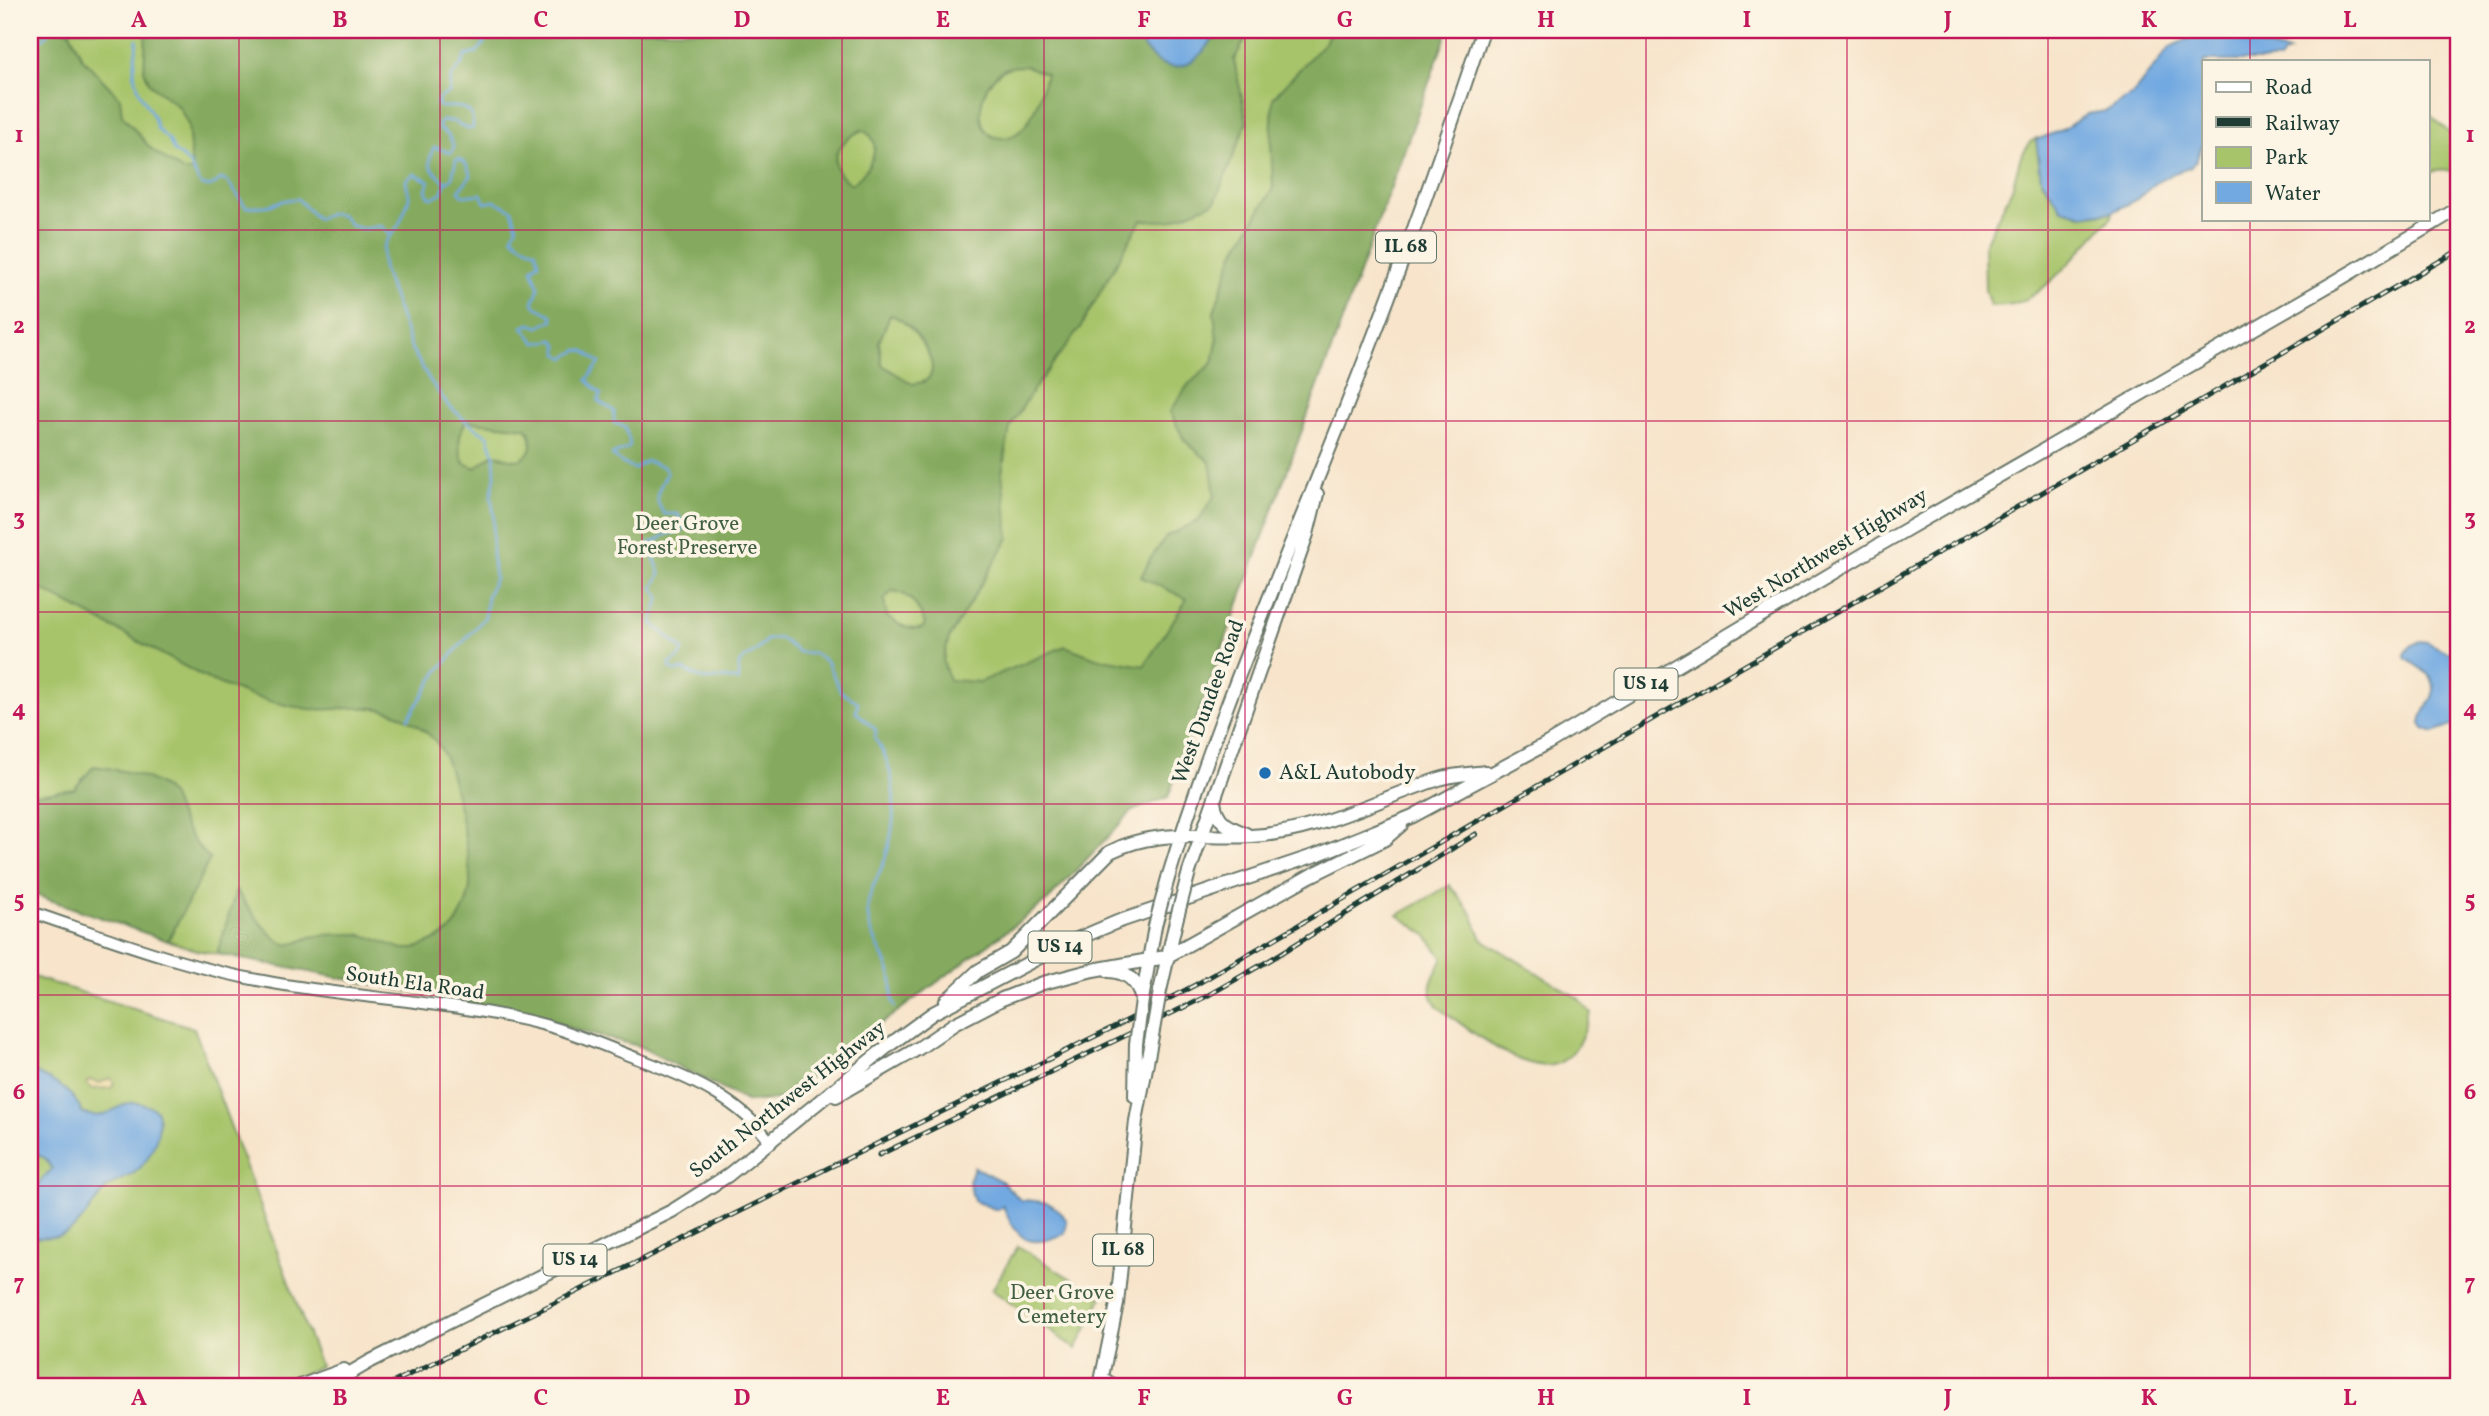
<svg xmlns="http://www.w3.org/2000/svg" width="2489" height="1416" font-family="Vollkorn,serif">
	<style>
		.green { fill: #a7c46b; stroke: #638050; stroke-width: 2 }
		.forest { fill: #85aa5f; stroke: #52744a; stroke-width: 2; fill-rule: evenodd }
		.sand { fill: #eeda9e; stroke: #868c69; stroke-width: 2 }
		.water { fill: #72a9e1; stroke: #48738a; stroke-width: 2 }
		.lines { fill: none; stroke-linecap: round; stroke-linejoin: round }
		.stream { stroke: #72a9e1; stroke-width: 2.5 }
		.secondary-casing { stroke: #6b7769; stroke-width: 14 }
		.primary-casing { stroke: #6b7769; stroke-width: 16 }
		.secondary { stroke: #fff; stroke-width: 10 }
		.primary { stroke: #fff; stroke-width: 12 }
		.rail-casing { stroke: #1f3d34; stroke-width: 5 }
		.rail { stroke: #fcf5e5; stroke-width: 2.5; stroke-dasharray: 8; stroke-linecap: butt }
		.primary-bridge-casing { stroke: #6b7769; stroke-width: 16; stroke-linecap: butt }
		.primary-bridge { stroke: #fff; stroke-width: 12 }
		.grid { fill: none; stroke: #c2185b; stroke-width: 2; stroke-opacity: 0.55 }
		.poi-dot { fill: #1f6fb2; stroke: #fcf5e5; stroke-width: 2.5 }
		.labels { text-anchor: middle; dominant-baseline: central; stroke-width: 7; stroke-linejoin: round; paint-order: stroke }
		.shield { fill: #fcf5e5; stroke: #617469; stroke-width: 2 }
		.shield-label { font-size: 19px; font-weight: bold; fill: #1f3d34 }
		.park-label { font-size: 21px; fill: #415f42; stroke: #fcf5e5 }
		.street-label { font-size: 21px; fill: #1f3d34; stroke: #fcf5e5 }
		.poi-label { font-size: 21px; fill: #1f3d34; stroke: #fcf5e5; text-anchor: start }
		.neatline { fill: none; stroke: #c2185b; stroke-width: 2.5 }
		.grid-label { font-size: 23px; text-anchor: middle; font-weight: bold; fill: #c2185b }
	</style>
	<rect width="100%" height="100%" fill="#fcf5e5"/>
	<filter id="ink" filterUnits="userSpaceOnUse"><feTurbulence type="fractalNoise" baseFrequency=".0143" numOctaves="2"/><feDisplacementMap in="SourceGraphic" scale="14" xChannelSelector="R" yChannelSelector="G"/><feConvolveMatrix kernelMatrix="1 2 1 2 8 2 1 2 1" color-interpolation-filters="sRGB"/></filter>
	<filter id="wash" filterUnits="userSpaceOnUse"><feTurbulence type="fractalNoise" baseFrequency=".00686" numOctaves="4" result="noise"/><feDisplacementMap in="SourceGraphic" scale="28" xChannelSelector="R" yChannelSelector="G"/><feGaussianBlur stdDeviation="1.57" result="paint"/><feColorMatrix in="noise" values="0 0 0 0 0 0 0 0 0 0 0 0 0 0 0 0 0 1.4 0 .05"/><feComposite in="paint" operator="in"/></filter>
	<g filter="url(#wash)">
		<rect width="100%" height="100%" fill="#f7e4cb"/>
		<path class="green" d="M 30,30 L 1448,30 L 1168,797 L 1132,811 L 1048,900 L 779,1099 L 748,1102 L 639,1046 L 449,999 L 196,950 L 30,893 Z
			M 2428,113 L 2459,142 L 2459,170 L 2434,171 L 2428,175 Z
			M 2037,138 L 2041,180 L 2063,208 L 2083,216 L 2113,212 L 2110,219 C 2086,243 2045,298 2012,304 C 2005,306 1997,305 1990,306 L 1985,290 L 1984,245 L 2012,189 L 2020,159 L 2030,142 Z
			M 1450,885 L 1472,914 L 1482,939 L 1578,998 L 1591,1013 C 1585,1028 1579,1050 1564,1060 C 1532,1084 1464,1025 1438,1007 C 1423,987 1434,978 1443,958 L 1426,935 L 1398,915 Z
			M 30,976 L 194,1028 L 320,1366 L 279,1386 L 30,1386 Z
			M 1018,1246 L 1102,1298 L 1076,1349 L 992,1290 Z"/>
		<path class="forest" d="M 30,30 L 69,30 L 82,58 L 120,98 L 122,115 L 152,150 L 183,171 L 192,171 L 188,124 L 179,107 L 150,84 L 144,70 L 146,30 L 1250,30 L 1234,60 L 1247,122 L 1215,202 L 1169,221 L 1141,220 L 1080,328 L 1033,390 L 1010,427 L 1002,473 L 1009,538 L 949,638 L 943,661 L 949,680 L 980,682 L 1065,646 L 1096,658 L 1144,666 L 1187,599 L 1141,577 L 1150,559 L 1167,536 L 1198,521 L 1215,495 L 1210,462 L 1185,441 L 1170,412 L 1188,385 L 1213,363 L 1217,340 L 1214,312 L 1233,255 L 1273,188 L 1271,143 L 1273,98 L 1325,42 L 1331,30 L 1448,30 L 1168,797 L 1132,811 L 1048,900 L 779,1099 L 748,1102 L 639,1046 L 449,999 L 217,954 L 236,891 C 247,904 271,942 286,944 C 294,946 304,939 311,937 C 324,934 340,934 354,934 C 372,934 387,946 404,949 C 416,950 434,941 444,935 C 458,928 469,900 470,885 C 471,860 453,766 439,746 C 432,735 419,726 407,719 C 376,699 343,712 309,709 C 274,705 240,693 208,679 L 30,583 ZM 1026,66 L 1046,74 C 1040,96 1031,135 1004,138 C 999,138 993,138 989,134 C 971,117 985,78 1005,69 C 1011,66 1020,66 1026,66 ZM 862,130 C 888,141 868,174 851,184 C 823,165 837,142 862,130 ZM 890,315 C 908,318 948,367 925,381 C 921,383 917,383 913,384 L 882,365 L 879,342 ZM 466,421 L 526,428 C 535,438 533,457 517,460 C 510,460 501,456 494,454 L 475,468 L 464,463 C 458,447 457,437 466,421 ZM 892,591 C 911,593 918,607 925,623 L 923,628 C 909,632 899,624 887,617 L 884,600 Z
			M 94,766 C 116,769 155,775 170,794 C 175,801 177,812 181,819 C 188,834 198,848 210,859 L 168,941 L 30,893 L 30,795 L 74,789 Z"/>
		<path class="sand" d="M 110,1078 L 114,1083 L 111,1088 L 92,1089 L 86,1083 L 90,1080 L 100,1083 Z"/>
		<path class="water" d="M 1133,30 L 1219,30 C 1203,57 1176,84 1148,53 C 1142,45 1135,39 1133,30 Z
			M 2229,35 L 2269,48 L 2289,52 L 2283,55 L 2279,61 L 2204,61 L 2204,142 L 2197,159 L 2190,168 L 2174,173 L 2156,183 L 2137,199 L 2113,212 L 2083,215 L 2062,209 L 2041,178 L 2036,140 L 2062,130 L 2087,114 L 2106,111 L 2132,95 L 2170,47 L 2190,38 L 2225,38 Z
			M 2420,641 L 2427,642 L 2447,652 L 2459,654 L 2459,723 L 2434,733 L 2424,729 L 2421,723 C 2422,713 2428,706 2432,697 C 2441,677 2418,667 2405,658 L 2405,654 L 2411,646 Z
			M 30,1070 C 50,1080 74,1089 82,1113 C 117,1126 117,1087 156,1110 C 165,1128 150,1162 134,1173 C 125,1179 114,1181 106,1189 C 92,1203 82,1228 62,1235 C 52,1239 40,1236 30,1239 L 30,1192 L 52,1169 L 45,1158 L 30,1152 Z
			M 974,1167 L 1003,1182 L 1020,1200 C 1043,1201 1053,1200 1067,1221 L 1065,1233 C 1030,1250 1017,1241 1003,1206 L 997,1210 L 974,1201 L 969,1182 Z"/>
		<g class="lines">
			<path class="stream" d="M 30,39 L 44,38 L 51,30
				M 137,39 L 134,73 L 139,91 L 154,118 L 157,129 L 169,140 L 174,151 L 188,162 L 201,185 L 210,187 L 221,179 L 228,182 L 246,207 C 254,206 263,207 270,205 C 281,202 286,198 298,199 L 317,219 L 332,213 L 344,217 L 350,225 L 363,229 L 381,226 L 390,234
				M 446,182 C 431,170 425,166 434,147 L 451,153 L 454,146 L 448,135 L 439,128 L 439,124 L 442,121 L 452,121 L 468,129 L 473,128 C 475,105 458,106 441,107 L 437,104 L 439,98 L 449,93 C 451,87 449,81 452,76 C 458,68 463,66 465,56 L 476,53 L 484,44 L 478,30
				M 408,719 L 438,671 L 485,617 L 487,596 L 495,578 L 492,553 L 494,514 L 491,496 L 495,477 L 494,454 L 488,436 L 466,421 L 448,405 L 431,382 L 412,350 L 383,268 C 379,234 395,240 402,217 C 404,212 409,202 409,196 C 409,190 406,186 406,180 L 414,174 L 429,181 L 426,190 L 428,195 L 432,198 L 441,193 L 446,182 L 452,178 L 456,160 L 459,159 L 466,164 L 471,176 L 459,190 L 463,196 L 481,194 L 485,203 L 495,201 L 512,210 L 517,227 L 512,236 L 518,242 L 536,251 L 539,262 L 532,269 L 539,287 L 533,303 L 536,307 L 552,315 L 553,320 L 539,327 L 530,324 L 523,327 L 536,343 L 554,340 L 558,345 L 558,354 L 565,358 L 578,350 L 585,351 L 600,363 L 587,380 L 601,394 L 598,401 L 614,411 L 614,423 L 625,427 L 630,444 L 628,448 L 612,455 L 622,463 L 635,469 L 646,461 L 664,467 L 667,473 C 658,491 652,496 664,514 L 677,514 L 685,525 L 682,531 L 667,534 L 655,542 L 649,543 L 660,574 L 653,588 L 660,597 L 652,623 L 683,650 L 680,657 L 670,664 L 670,668 L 675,671 L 684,670 L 705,680 L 725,678 L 739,681 C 734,652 751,663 766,640 L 780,638 L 798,652 L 814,653 L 827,662 L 841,692 L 858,702 L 856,712 L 876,730 L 875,739 C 899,770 897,824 885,859 C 880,874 869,890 868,905 C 865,933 885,952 891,976 C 894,988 889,996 895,1007"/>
		</g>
	</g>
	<g filter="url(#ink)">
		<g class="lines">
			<g class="secondary-casing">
				<path id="secondary" d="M 30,912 C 106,937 183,967 263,981 C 356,999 453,1001 545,1025 C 579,1034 611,1049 644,1061 C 692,1079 740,1100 771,1143
					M 1103,1378 L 1117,1386"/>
			</g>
			<g class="primary-casing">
				<path id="primary" d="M 1214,802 C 1217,822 1228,827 1246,834
					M 1189,872 L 1307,534 L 1317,494
					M 1168,878 C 1211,736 1269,599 1324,462 C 1382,320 1435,175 1483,30
					M 1109,971 C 1126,972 1137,980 1141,997
					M 1160,991 L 1176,921
					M 1142,1000 L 1155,926
					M 946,1001 L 978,971 L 1011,952 L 1110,852 C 1156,828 1201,839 1251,836 C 1317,833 1377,799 1439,779 C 1454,774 1471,774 1486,772
					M 836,1096 L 919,1048 L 954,1024 L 1002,999 L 1043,983 L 1093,970 L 1166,957 L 1310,876 L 1385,839 L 1401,825
					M 1135,1096 L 1136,1044
					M 300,1386 L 344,1370
					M 328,1386 L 371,1361 L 672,1211 L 727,1176 L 888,1046 L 933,1013 L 1063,945 L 1117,922 L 1319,854 L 1413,816 L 1548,743 L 1876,547 L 2333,283 L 2459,208
					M 1100,1386 L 1117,1304 L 1136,1121 L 1152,1036"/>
			</g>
			<use href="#secondary" class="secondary"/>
			<use href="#primary" class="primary"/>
			<g class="rail-casing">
				<path id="rail" d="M 879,1155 L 1205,997 L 1270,960 L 1476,834
					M 386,1386 L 1130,1019 L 1197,984 L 2459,250"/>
			</g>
			<use href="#rail" class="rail"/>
			<g class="primary-bridge-casing">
				<path id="primary-bridge" d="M 1176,921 L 1189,872
					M 1155,926 L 1168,878
					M 1152,1036 L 1160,991
					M 1136,1044 L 1142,1000"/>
			</g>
			<use href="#primary-bridge" class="primary-bridge"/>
		</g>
	</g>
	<path class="grid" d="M 239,30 L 239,1386M 440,30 L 440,1386M 642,30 L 642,1386M 842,30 L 842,1386M 1044,30 L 1044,1386M 1245,30 L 1245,1386M 1446,30 L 1446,1386M 1646,30 L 1646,1386M 1847,30 L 1847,1386M 2048,30 L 2048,1386M 2250,30 L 2250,61M 2250,219 L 2250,1386M 30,230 L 2459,230M 30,421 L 2459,421M 30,612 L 2459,612M 30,804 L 2459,804M 30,995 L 2459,995M 30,1186 L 2459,1186"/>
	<circle class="poi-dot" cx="1265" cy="773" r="7"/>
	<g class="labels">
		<g class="shield">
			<rect x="1376" y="231.5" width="60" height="31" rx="5"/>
			<rect x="1614.5" y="668.5" width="63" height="31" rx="5"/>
			<rect x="1028.5" y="931.5" width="63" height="31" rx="5"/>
			<rect x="1093" y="1234.5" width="60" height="31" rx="5"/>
			<rect x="543.5" y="1244.5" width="63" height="31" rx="5"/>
		</g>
		<g class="shield-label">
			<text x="1406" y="247">IL 68</text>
			<text x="1646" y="684">US 14</text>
			<text x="1060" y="947">US 14</text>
			<text x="1123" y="1250">IL 68</text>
			<text x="575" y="1260">US 14</text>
		</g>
		<g class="park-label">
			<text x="687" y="524">Deer Grove<tspan x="687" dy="24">Forest Preserve</tspan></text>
			<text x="1062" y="1293">Deer Grove<tspan x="1062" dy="24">Cemetery</tspan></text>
		</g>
		<g class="street-label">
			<text transform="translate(1826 554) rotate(-31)">West Northwest Highway</text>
			<text transform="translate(1209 702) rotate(-70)">West Dundee Road</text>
			<text transform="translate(415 984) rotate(8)">South Ela Road</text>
			<text transform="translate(788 1100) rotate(-38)">South Northwest Highway</text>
		</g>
		<g class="poi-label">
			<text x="1279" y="773">A&amp;L Autobody</text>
		</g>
	</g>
	<rect width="2489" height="1416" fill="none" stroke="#fcf5e5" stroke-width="77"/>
	<rect x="2202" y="60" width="228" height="161" fill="#fcf5e5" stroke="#a4ab9e" stroke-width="2"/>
	<rect x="2216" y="82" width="35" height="10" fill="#ffffff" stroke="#a4ab9e" stroke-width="2"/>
	<text x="2265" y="94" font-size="21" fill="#1f3d34">Road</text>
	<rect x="2216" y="117" width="35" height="10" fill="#1f3d34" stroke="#a4ab9e" stroke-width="2"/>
	<text x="2265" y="130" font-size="21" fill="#1f3d34">Railway</text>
	<rect x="2216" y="147" width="35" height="21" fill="#a7c46b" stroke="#a4ab9e" stroke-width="2"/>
	<text x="2265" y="164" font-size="21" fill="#1f3d34">Park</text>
	<rect x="2216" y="182" width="35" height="21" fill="#72a9e1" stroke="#a4ab9e" stroke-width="2"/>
	<text x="2265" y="200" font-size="21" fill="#1f3d34">Water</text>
	<rect x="38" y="38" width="2412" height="1340" class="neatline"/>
	<g class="grid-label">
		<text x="139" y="27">A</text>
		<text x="340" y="27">B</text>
		<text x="541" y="27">C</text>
		<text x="742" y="27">D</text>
		<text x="943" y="27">E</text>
		<text x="1144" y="27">F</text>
		<text x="1345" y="27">G</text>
		<text x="1546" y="27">H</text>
		<text x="1747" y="27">I</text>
		<text x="1948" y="27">J</text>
		<text x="2149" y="27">K</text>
		<text x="2350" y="27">L</text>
		<text x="19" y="142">1</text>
		<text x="2470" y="142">1</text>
		<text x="19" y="333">2</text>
		<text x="2470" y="333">2</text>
		<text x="19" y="525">3</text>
		<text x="2470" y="525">3</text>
		<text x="19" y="716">4</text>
		<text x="2470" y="716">4</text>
		<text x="19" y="907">5</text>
		<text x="2470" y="907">5</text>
		<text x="19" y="1099">6</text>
		<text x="2470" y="1099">6</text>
		<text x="19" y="1290">7</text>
		<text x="2470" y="1290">7</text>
		<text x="139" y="1405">A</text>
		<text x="340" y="1405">B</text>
		<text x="541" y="1405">C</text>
		<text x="742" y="1405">D</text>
		<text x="943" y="1405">E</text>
		<text x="1144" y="1405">F</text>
		<text x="1345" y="1405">G</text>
		<text x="1546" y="1405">H</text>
		<text x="1747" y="1405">I</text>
		<text x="1948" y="1405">J</text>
		<text x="2149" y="1405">K</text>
		<text x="2350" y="1405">L</text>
	</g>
</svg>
